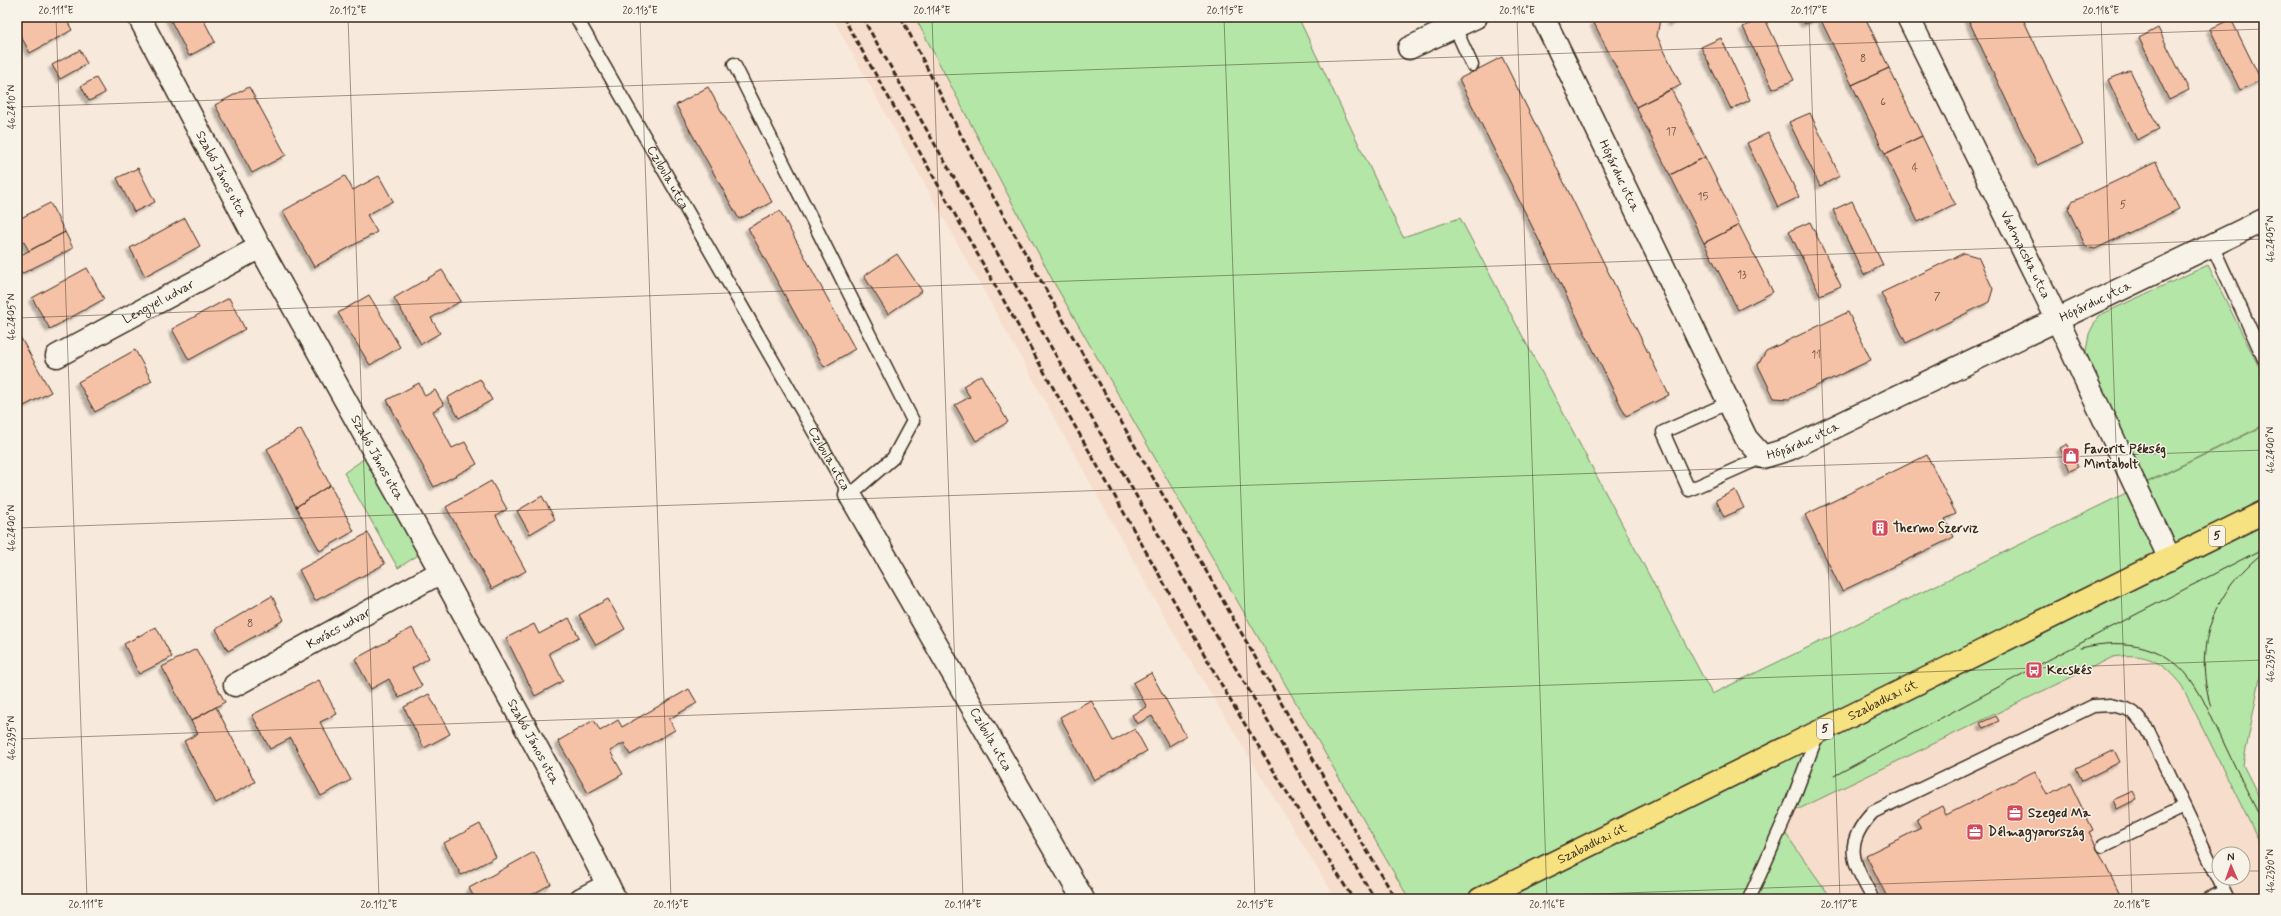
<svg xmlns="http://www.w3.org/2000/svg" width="2281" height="916" font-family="Mynerve,sans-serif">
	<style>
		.built { fill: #f7ddcb; fill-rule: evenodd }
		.green { fill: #b3e6a7; stroke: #778862 }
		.building { fill: #f6c2a7; stroke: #3b2a1e; filter: url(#shadow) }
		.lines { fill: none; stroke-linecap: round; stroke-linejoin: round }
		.lane-casing { stroke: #3b2a1e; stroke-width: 15 }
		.street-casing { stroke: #3b2a1e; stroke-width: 25 }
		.primary-casing { stroke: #3b2a1e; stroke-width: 25 }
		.lane { stroke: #f7f3e8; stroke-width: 12 }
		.street { stroke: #f7f3e8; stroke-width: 22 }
		.primary { stroke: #f6e281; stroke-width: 22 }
		.tram { stroke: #3b2a1e; stroke-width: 1 }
		.rail { stroke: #3b2a1e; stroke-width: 3; stroke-dasharray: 6 3; stroke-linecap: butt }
		.ticks { fill: none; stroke: #3b2a1e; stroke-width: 1; stroke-opacity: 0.45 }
		.labels { text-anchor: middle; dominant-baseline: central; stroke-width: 3; stroke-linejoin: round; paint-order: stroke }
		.number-label { font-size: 11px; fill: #6a5040 }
		.shield { fill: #f7f3e8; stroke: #73665b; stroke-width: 1 }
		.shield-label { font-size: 12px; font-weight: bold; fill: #3b2a1e }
		.street-label { font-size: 13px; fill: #3b2a1e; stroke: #f7f3e8 }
		.poi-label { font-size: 13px; font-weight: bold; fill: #3b2a1e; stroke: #f7f3e8; text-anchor: start }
		.neatline { fill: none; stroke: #3b2a1e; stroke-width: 1.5 }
		.ticks-label { font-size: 10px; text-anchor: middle; fill: #3b2a1e }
	</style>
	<defs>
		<filter id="shadow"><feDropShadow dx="-3.5" dy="3.5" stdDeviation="1" flood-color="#0004"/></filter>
	</defs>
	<rect width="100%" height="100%" fill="#f7e9db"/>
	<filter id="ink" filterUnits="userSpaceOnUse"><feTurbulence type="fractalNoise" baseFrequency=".025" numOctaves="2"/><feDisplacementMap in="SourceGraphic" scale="8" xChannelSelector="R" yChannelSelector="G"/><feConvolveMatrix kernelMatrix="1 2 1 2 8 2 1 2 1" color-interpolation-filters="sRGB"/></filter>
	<g filter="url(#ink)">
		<path class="built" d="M 832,17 L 915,17 L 1053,281 L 1409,899 L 1336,899 L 1171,628 Z
			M 2127,655 L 2155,661 L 2169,670 L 2182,686 L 2264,851 L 2264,899 L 1832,899 L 1775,820 L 2113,657 ZM 2219,854 L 2243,854 L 2243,878 L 2219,878 Z"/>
		<path class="green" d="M 915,17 L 1298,17 L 1403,237 L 1460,218 L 1712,694 L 2264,426 L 2264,658 L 2243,765 L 2264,807 L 2264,851 L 2182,686 C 2162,661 2146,652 2113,657 L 1776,820 L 1832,899 L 1409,899 L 1053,281 Z
			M 2208,265 L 2264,377 L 2264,425 L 2143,484 L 2085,357 L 2089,334 L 2098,316 Z
			M 368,456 L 420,554 L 398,568 L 344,473 Z"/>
		<path class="building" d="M 19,17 L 65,17 L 72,30 L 30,53 L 17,29 L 17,18 Z
			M 169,17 L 202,17 L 215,42 L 189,56 Z
			M 1597,17 L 1664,17 L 1660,19 L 1657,36 L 1681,85 L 1636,107 L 1594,23 Z
			M 1669,17 L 1684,17 L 1672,23 Z
			M 1764,17 L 1794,80 L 1773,89 L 1743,27 Z
			M 1801,17 L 1821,17 L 1805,24 Z
			M 1865,17 L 1889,68 L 1852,85 L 1820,18 Z
			M 1967,17 L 2022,17 L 2083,144 L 2037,165 Z
			M 2231,19 L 2261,80 L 2240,90 L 2210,29 Z
			M 2158,28 L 2189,90 L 2169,100 L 2139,38 Z
			M 1721,38 L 1750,100 L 1731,109 L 1701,47 Z
			M 80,50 L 87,64 L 60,79 L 52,65 Z
			M 1502,57 L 1669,395 L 1626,416 L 1459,79 Z
			M 1889,68 L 1922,136 L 1885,154 L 1852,85 Z
			M 2130,70 L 2159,129 L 2137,140 L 2108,80 Z
			M 96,78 L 105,93 L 89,101 L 81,86 Z
			M 249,87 L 286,155 L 252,173 L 215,105 Z
			M 708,87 L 772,202 L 739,219 L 676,105 Z
			M 1671,89 L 1705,157 L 1670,175 L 1636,107 Z
			M 1810,113 L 1840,176 L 1820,186 L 1789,122 Z
			M 1768,133 L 1799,197 L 1778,207 L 1747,143 Z
			M 1922,136 L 1955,204 L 1918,222 L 1885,154 Z
			M 1705,157 L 1739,225 L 1704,243 L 1670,175 Z
			M 2156,162 L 2179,209 L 2095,249 L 2086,247 L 2068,209 L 2072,202 Z
			M 138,168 L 155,202 L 134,212 L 117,178 Z
			M 345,176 L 353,190 L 379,176 L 393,201 L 367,215 L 377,232 L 314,267 L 283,211 Z
			M 1852,201 L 1883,265 L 1864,275 L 1833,210 Z
			M 50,203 L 65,232 L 29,251 L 17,230 L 17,220 Z
			M 780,211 L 855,349 L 824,367 L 748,228 Z
			M 185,218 L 200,246 L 145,276 L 130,248 Z
			M 1810,222 L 1841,286 L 1820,295 L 1789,231 Z
			M 1739,225 L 1773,292 L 1738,310 L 1704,243 Z
			M 65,232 L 73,248 L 21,274 L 17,266 L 17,257 Z
			M 1964,253 L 1978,257 L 1993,289 L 1989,302 L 1906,343 L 1881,293 Z
			M 897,254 L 922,291 L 888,314 L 864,276 Z
			M 87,268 L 104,299 L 50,329 L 32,298 Z
			M 442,270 L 461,301 L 431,318 L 440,333 L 421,344 L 394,298 Z
			M 369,295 L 400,347 L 370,365 L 338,313 Z
			M 229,298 L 245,329 L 189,360 L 172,329 Z
			M 1848,312 L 1871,360 L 1789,399 L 1774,398 L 1758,365 L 1766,351 Z
			M 18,333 L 51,392 L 20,408 L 17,403 Z
			M 135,350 L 152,381 L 95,412 L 78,382 Z
			M 981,375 L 1008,422 L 976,441 L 955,405 L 970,397 L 963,386 Z
			M 480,379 L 492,400 L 459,418 L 447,398 Z
			M 419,383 L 425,396 L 435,390 L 444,405 L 433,411 L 452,448 L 465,442 L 477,464 L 434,487 L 387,400 Z
			M 301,429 L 330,485 L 296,507 L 267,449 Z
			M 2067,444 L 2078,467 L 2070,471 L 2060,448 Z
			M 1927,455 L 1956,514 L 1945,519 L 1954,537 L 1842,591 L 1805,515 Z
			M 491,481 L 507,509 L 496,516 L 526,571 L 492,589 L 446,507 Z
			M 330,485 L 354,531 L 320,551 L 296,507 Z
			M 1735,490 L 1744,508 L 1724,517 L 1716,500 Z
			M 542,496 L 555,519 L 530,534 L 517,511 Z
			M 368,533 L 385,564 L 315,601 L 299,570 Z
			M 272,596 L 284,620 L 228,651 L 216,629 Z
			M 608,599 L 625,629 L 596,645 L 579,615 Z
			M 569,618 L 579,637 L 549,653 L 563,681 L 535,696 L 506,638 L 534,624 L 539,634 Z
			M 156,627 L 172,657 L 139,674 L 124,644 Z
			M 412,628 L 429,658 L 412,668 L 422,686 L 399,698 L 389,679 L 371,689 L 355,659 Z
			M 196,649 L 225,702 L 191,721 L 162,667 Z
			M 1151,673 L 1186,736 L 1169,746 L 1152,716 L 1137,724 L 1132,715 L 1147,707 L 1133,683 Z
			M 319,680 L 337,714 L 320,722 L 351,780 L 321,796 L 291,738 L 270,749 L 252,715 Z
			M 689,689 L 697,703 L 669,719 L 675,730 L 630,755 L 624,743 L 610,751 L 623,774 L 588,793 L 558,741 L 594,720 L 600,731 L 618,720 L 622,727 Z
			M 429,694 L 450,734 L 424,748 L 404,707 Z
			M 1091,700 L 1113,741 L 1135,729 L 1147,751 L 1094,780 L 1060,717 Z
			M 216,707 L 255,782 L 216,803 L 184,741 L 198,734 L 191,721 Z
			M 1996,716 L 1999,721 L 1983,728 L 1980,723 Z
			M 2114,750 L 2120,762 L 2082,781 L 2076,768 Z
			M 2035,771 L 2047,795 L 2070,783 L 2093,830 L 2089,832 L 2122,899 L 1888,899 L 1866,855 L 1921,828 L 1916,819 L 1942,806 L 1946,815 Z
			M 2133,791 L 2137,799 L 2117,809 L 2113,800 Z
			M 480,824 L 496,857 L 461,875 L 444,843 Z
			M 534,852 L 551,884 L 524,899 L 475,899 L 469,888 Z"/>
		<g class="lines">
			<g class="lane-casing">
				<g id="lane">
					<path id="s1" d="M 576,17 L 850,495 L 893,458 L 913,421 L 734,64"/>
					<path d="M 1450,17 L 1472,65"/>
					<path d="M 2212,245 L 2264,359"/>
					<path d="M 1728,403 L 1663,432 L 1689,490 L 1763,457"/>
					<path d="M 2103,846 L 2184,807"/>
					<path d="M 1749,899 L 1790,807 L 1818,733"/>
					<path d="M 1873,899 C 1854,863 1841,846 1873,812 L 2093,706 L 2110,705 L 2127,709 L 2134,713 L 2148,730 L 2228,899"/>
					<path d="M 2207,899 L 2223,892"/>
				</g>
			</g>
			<g class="street-casing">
				<g id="street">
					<path id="s2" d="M 139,17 L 260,247 L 441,572 L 550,772 L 615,899"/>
					<path id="s3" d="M 1543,17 L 1746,438 L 1763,457 L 1789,449 L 2264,220"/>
					<path id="s4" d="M 1908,17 L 2047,298 L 2170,559"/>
					<path d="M 1409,48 L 1476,17"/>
					<path id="s5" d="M 57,356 L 260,247"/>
					<path id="s6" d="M 850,495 L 1083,899"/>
					<path id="s7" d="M 235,685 L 441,572"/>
					<path d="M 581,899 L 608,885"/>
				</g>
			</g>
			<g class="primary-casing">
				<g id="primary">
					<path id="s8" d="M 1480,899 L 2264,512"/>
				</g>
			</g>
			<use href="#lane" class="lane"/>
			<use href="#street" class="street"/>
			<use href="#primary" class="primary"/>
			<path class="tram" d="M 2081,648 C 2125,637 2170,645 2195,686 C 2205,701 2212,719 2220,735 C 2234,765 2249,795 2264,825
				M 2211,707 C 2192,645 2214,591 2264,552
				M 1834,776 L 2052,658 L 2264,548"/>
			<path class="rail" d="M 843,17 L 1233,705 L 1353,899
				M 862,17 L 1224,649 L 1375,899
				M 901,17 L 987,186 L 1337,801 L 1396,899"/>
		</g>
	</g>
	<path class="ticks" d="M 56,17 L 87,899M 348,17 L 379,899M 640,17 L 671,899M 932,17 L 963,899M 1224,17 L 1255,899M 1517,17 L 1547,899M 1809,17 L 1840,899M 2101,17 L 2132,899M 17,107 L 2264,29M 17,318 L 2264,239M 17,528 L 2264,450M 17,739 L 2264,660M 2243,871 L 2264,871M 1455,899 L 2219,872"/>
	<defs>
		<g id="shop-square" transform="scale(0.9)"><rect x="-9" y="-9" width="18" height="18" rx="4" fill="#d1495b" stroke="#f7f3e8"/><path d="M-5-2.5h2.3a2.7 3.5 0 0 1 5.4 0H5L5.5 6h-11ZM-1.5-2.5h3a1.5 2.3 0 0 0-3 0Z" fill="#fff"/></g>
		<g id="building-square" transform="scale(0.9)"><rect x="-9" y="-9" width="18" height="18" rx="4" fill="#d1495b" stroke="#f7f3e8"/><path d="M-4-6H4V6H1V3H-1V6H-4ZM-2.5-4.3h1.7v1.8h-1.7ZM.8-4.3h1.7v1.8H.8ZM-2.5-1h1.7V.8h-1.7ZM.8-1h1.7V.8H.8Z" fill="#fff"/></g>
		<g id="bus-square" transform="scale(0.9)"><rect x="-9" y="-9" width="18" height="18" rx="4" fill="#d1495b" stroke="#f7f3e8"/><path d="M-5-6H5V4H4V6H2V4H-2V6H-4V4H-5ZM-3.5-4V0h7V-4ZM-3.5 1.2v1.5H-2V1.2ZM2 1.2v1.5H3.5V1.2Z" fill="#fff"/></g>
		<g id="office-square" transform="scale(0.9)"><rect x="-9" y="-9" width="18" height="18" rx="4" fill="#d1495b" stroke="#f7f3e8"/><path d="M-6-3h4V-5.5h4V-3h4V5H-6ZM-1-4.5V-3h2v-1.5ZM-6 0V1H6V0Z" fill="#fff"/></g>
	</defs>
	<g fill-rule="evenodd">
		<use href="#shop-square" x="2071" y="456"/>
		<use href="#building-square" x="1880" y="528"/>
		<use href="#bus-square" x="2034" y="670"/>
		<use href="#office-square" x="2015" y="813"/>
		<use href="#office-square" x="1975" y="832"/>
	</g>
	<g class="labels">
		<g class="number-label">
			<text x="1863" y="59">8</text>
			<text x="1883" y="102">6</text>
			<text x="1671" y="132">17</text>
			<text x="1915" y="168">4</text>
			<text x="1703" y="197">15</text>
			<text x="2123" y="205">5</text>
			<text x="1742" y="275">13</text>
			<text x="1937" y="297">7</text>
			<text x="1816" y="355">11</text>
			<text x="250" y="624">8</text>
		</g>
		<g class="shield">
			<rect x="2209" y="526" width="16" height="20" rx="3"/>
			<rect x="1817" y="719" width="16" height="20" rx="3"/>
		</g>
		<g class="shield-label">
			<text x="2217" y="536">5</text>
			<text x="1825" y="729">5</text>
		</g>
		<g class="street-label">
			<text stroke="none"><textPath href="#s2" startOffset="177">Szabó János utca</textPath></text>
			<text stroke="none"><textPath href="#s3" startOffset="176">Hópárduc utca</textPath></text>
			<text stroke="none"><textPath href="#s1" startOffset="185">Czibula utca</textPath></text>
			<text stroke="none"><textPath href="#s4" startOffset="265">Vadmacska utca</textPath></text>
			<text stroke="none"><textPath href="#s5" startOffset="115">Lengyel udvar</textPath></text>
			<text stroke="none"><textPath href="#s3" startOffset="860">Hópárduc utca</textPath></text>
			<text stroke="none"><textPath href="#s3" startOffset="536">Hópárduc utca</textPath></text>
			<text stroke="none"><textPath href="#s2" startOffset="501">Szabó János utca</textPath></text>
			<text stroke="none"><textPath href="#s1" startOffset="509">Czibula utca</textPath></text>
			<text stroke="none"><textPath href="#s7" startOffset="118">Kovács udvar</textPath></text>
			<text stroke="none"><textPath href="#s8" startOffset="449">Szabadkai út</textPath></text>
			<text stroke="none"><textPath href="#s6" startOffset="282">Czibula utca</textPath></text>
			<text stroke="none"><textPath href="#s2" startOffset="825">Szabó János utca</textPath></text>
			<text stroke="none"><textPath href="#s8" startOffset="125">Szabadkai út</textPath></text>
		</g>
		<g class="poi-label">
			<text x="2084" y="449">Favorit Pékség<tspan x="2084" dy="15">Mintabolt</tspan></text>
			<text x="1893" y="528">Thermo Szerviz</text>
			<text x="2047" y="670">Kecskés</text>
			<text x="2028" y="813">Szeged Ma</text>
			<text x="1988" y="832">Délmagyarország</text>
		</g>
	</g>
	<rect width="2281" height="916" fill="none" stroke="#f7f3e8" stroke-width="44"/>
	<g transform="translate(2231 866) rotate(358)"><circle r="19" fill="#f7f3e8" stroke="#aca397"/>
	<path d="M0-3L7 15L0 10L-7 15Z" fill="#d1495b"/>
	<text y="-6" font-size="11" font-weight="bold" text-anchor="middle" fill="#3b2a1e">N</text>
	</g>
	<rect x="22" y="22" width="2237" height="872" class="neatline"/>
	<g class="ticks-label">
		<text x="56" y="14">20.111°E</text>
		<text x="348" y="14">20.112°E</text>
		<text x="640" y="14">20.113°E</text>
		<text x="932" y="14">20.114°E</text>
		<text x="1225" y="14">20.115°E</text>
		<text x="1517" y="14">20.116°E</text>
		<text x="1809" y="14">20.117°E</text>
		<text x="2101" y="14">20.118°E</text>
		<text transform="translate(11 107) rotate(-90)" y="4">46.2410°N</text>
		<text transform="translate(2270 239) rotate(-90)" y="4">46.2405°N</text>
		<text transform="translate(11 317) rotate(-90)" y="4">46.2405°N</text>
		<text transform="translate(2270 450) rotate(-90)" y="4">46.2400°N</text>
		<text transform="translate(11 528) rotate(-90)" y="4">46.2400°N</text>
		<text transform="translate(2270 660) rotate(-90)" y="4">46.2395°N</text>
		<text transform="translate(11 738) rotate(-90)" y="4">46.2395°N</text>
		<text transform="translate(2270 871) rotate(-90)" y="4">46.2390°N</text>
		<text x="86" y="908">20.111°E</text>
		<text x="379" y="908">20.112°E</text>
		<text x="671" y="908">20.113°E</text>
		<text x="963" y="908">20.114°E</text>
		<text x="1255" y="908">20.115°E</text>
		<text x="1547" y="908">20.116°E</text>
		<text x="1839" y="908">20.117°E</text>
		<text x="2132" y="908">20.118°E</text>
	</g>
</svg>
